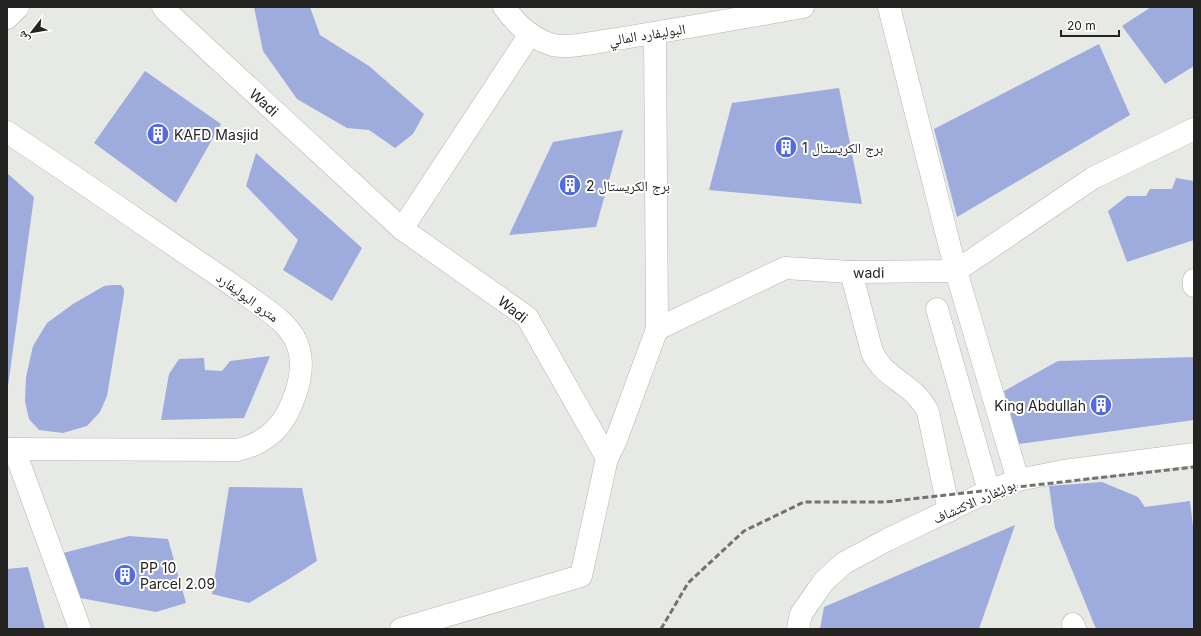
<svg xmlns="http://www.w3.org/2000/svg" width="1201" height="636" font-family="Inter,'Noto Naskh Arabic',sans-serif">
	<style>
		.building { fill: #9dacdd }
		.lines { fill: none; stroke-linecap: round; stroke-linejoin: round }
		.minor-casing { stroke: #b4b5b2; stroke-width: 23 }
		.minor { stroke: #fff; stroke-width: 22 }
		.rail { stroke: #727270; stroke-width: 3; stroke-dasharray: 6 3; stroke-linecap: butt }
		.labels { text-anchor: middle; dominant-baseline: central; stroke-width: 4; stroke-linejoin: round; paint-order: stroke }
		.street-label { font-size: 14px; fill: #232322; stroke: #fff }
		.poi-label { font-size: 14px; fill: #232322; stroke: #fff; text-anchor: start }
	</style>
	<rect width="100%" height="100%" fill="#e7e9e5"/>
	<path class="building" d="M 254,7 L 310,7 L 320,35 L 369,66 L 424,114 L 413,134 L 395,148 L 369,130 L 347,128 L 297,99 L 263,51 Z
		M 1151,7 L 1194,7 L 1194,66 L 1165,84 L 1122,26 Z
		M 1099,44 L 1130,115 L 957,217 L 934,129 Z
		M 145,71 L 221,124 L 176,203 L 94,143 Z
		M 839,88 L 862,204 L 709,190 L 732,103 Z
		M 623,130 L 596,227 L 509,235 L 553,142 Z
		M 256,153 L 362,248 L 332,301 L 283,270 L 298,240 L 246,186 Z
		M 7,173 L 34,197 L 8,386 L 7,386 Z
		M 1176,178 L 1194,181 L 1194,240 L 1127,262 L 1108,211 L 1127,196 L 1146,196 L 1150,189 L 1172,189 Z
		M 113,285 L 121,285 L 124,289 L 124,294 L 107,396 L 100,412 L 87,426 L 63,433 L 39,430 L 29,419 L 25,401 L 26,377 L 33,346 L 47,323 L 73,304 L 104,286 Z
		M 270,356 L 244,418 L 161,420 L 169,374 L 179,359 L 204,358 L 205,370 L 222,371 L 230,361 Z
		M 1194,357 L 1194,420 L 1019,444 L 1004,391 L 1058,361 Z
		M 1102,482 L 1138,497 L 1145,507 L 1190,501 L 1194,535 L 1194,629 L 1096,629 L 1055,528 L 1049,486 Z
		M 229,487 L 302,488 L 317,561 L 289,579 L 249,603 L 212,594 Z
		M 1015,525 L 979,629 L 820,629 L 824,607 Z
		M 129,536 L 168,539 L 186,603 L 156,612 L 80,598 L 63,553 Z
		M 28,567 L 45,629 L 7,629 L 7,569 Z"/>
	<g class="lines">
		<g class="minor-casing">
			<g id="minor">
				<path id="s1" d="M 163,7 L 166,11 L 402,229 L 527,317 L 607,458 L 581,576 L 401,629"/>
				<path d="M 504,7 C 516,24 532,39 553,45 C 569,49 600,41 617,39 C 679,29 741,18 803,7"/>
				<path d="M 889,7 L 956,271 L 1018,480"/>
				<path d="M 7,18 L 18,7"/>
				<path d="M 655,33 L 657,329"/>
				<path d="M 7,132 C 71,174 134,218 197,261 C 218,275 238,289 259,304 C 272,314 285,322 294,337 C 306,359 301,382 292,403 C 282,429 264,444 237,450 L 7,449"/>
				<path d="M 402,229 L 530,34"/>
				<path d="M 851,272 L 872,352 C 884,379 915,384 928,412 L 949,511"/>
				<path d="M 1194,280 L 1194,286"/>
				<path d="M 937,309 L 989,491"/>
				<path d="M 14,449 L 80,629"/>
				<path id="s2" d="M 607,458 L 616,440 L 657,329 L 785,268 L 851,272 L 956,271 L 1093,178 L 1194,129"/>
				<path d="M 1073,624 L 1075,629"/>
				<path d="M 798,629 L 801,614 L 813,597 L 824,581 L 844,563 L 887,540 L 989,491 L 1018,480 L 1064,471 L 1194,454"/>
			</g>
		</g>
		<use href="#minor" class="minor"/>
		<path class="rail" d="M 661,629 L 688,583 L 744,531 L 804,502 L 885,502 L 1194,467"/>
	</g>
	<defs>
		<g id="building-disc" transform="scale(1.15)"><circle r="9.5" fill="#546ae0" stroke="#fff"/><path d="M-4-6H4V6H1V3H-1V6H-4ZM-2.5-4.3h1.7v1.8h-1.7ZM.8-4.3h1.7v1.8H.8ZM-2.5-1h1.7V.8h-1.7ZM.8-1h1.7V.8H.8Z" fill="#fff"/></g>
	</defs>
	<g fill-rule="evenodd">
		<use href="#building-disc" x="158" y="134"/>
		<use href="#building-disc" x="786" y="147"/>
		<use href="#building-disc" x="570" y="185"/>
		<use href="#building-disc" x="1101" y="405"/>
		<use href="#building-disc" x="125" y="575"/>
	</g>
	<g class="labels">
		<g class="street-label">
			<text transform="translate(647 34) rotate(-9)">البوليفارد المالي</text>
			<text stroke="none"><textPath href="#s1" startOffset="139">Wadi</textPath></text>
			<text stroke="none"><textPath href="#s2" startOffset="364">wadi</textPath></text>
			<text transform="translate(248 297) rotate(36)">مترو البوليفارد</text>
			<text transform="translate(513 309) rotate(39)">Wadi</text>
			<text transform="translate(974 501) rotate(-24)">بوليفارد الاكتشاف</text>
		</g>
		<g class="poi-label">
			<text x="174" y="134">KAFD Masjid</text>
			<text x="802" y="147">برج الكريستال 1</text>
			<text x="586" y="185">برج الكريستال 2</text>
			<text x="1086" y="405" text-anchor="end">King Abdullah</text>
			<text x="140" y="567">PP 10<tspan x="140" dy="16">Parcel 2.09</tspan></text>
		</g>
	</g>
	<rect width="1201" height="636" fill="none" stroke="#232322" stroke-width="16"/>
	<g transform="translate(32 32) rotate(239)" stroke="#ffffff" stroke-width="3" paint-order="stroke">
	<path d="M0-3L7 15L0 10L-7 15Z" fill="#232322"/>
	<text y="-6" font-size="11" font-weight="bold" text-anchor="middle" fill="#232322">ش</text>
	</g>
	<path d="M1061 30v6h58v-6" fill="none" stroke="#232322" stroke-width="2"/>
	<text x="1067" y="30" font-size="12" fill="#232322" stroke="#ffffff" stroke-width="3" paint-order="stroke">20 m</text>
</svg>
